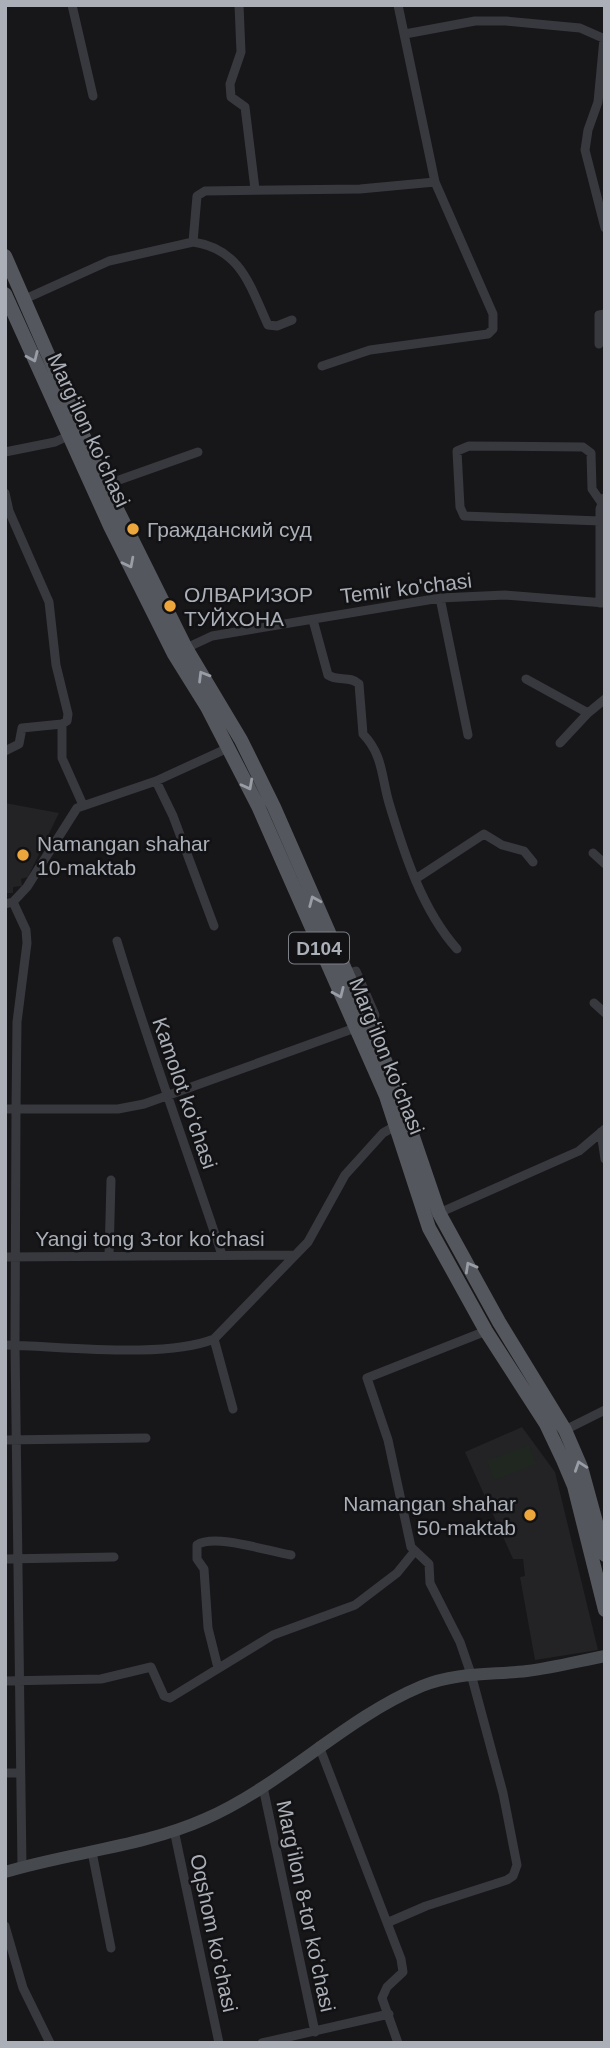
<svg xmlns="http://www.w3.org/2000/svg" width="610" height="2048" font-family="Arial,sans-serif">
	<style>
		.built { fill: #232326 }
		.green { fill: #1f2720 }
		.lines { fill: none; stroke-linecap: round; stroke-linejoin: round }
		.street { stroke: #38393e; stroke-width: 9 }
		.secondary { stroke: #46494e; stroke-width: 12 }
		.primary { stroke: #54575d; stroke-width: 14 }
		.oneway { stroke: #999da6 }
		.poi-dot { fill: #eda63b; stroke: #121214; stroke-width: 2.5 }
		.labels { text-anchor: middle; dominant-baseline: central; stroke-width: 5; stroke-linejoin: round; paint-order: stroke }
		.shield { fill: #121214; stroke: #7c8087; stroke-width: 2 }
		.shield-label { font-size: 19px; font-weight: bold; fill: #aaafb8 }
		.street-label { font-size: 21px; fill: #aaafb8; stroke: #121214 }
		.poi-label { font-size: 21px; fill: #aaafb8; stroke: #121214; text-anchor: start }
	</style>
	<rect width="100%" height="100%" fill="#171719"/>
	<path class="built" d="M 5,803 L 59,813 L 28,877 L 21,879 L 22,886 L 13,887 L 13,893 L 5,893 Z
		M 522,1427 L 555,1472 L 598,1650 L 535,1660 L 520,1577 L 525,1576 L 523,1559 L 513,1559 L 465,1452 Z"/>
	<path class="green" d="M 529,1445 L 536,1464 L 494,1480 L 487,1461 Z"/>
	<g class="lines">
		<path class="street" d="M 72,5 L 93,96
			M 239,5 L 241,52 L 230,84 L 231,97 L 245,107 L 255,189
			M 405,34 L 475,21 L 506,21 L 580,28 L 605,39
			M 604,39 L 598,102 L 588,130 L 585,150 L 605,228
			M 193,242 C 241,249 250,286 268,325 L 277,326 L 292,320
			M 25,299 L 109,261 L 193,242 L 197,196 L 205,191 L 360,189 L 435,182 L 398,5
			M 599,344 L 599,315 L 605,314
			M 322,366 L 370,350 L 488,334 L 493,329 L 493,314 L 435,182
			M 5,452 L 55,442 L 68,436
			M 105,485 L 198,452
			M 5,493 L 9,511 L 49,602 L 56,665 L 68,714 L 67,721 L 62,724 L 62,758 L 83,805
			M 600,521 L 464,516 L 460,507 L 457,451 L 469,446 L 583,447 L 591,453 L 592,489 L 601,502
			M 440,598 L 468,735
			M 600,603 L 600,509 L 604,498
			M 313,620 L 328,675 C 338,682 350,675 359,684 L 363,734 C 383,755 381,775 389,803 C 404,853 422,910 457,949
			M 182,650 L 212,636 L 440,598 L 505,595 L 605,603
			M 526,679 L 588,713 L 605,699
			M 560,743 L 588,713
			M 5,751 L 19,744 L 22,728 L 62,724
			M 156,781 L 173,816 L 214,926
			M 593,853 L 605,864
			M 417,878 L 484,834 L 502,845 L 524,851 L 533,862
			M 13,902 L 26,930 L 27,943 L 17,1022 L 16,1109 L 15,1345 L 22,1867
			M 5,904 L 13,902 L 27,887 L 77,808 L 156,781 L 228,748
			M 117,941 C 149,1047 187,1150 222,1255
			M 594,1003 L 605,1013
			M 5,1109 L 118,1109 L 144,1104 L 355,1028 L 374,1019 L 375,1015 L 356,971 L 345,974
			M 601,1132 L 605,1159
			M 439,1213 L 579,1151 L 605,1129
			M 109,1256 L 111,1180
			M 5,1257 L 295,1255
			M 214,1339 L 233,1409
			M 5,1345 C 62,1346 164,1359 214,1339 L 308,1242 L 345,1175 L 383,1133 L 397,1125
			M 565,1430 L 605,1410
			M 5,1440 L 146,1438
			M 5,1559 L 114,1557
			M 218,1668 L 208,1628 L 204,1569 L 197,1559 L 197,1545 C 215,1533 270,1552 291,1555
			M 5,1681 L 101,1679 L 151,1667 L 164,1696 L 170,1698 L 273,1635 L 355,1605 L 397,1573 L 414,1552
			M 319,1746 L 401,1959 L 403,1972 L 387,1987 L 382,1998 L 398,2043
			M 5,1773 L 20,1773
			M 263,1787 L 315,2032
			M 174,1830 L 219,2043
			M 92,1852 L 111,1948
			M 389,1922 L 426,1906 L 507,1880 L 513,1876 L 517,1865 L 503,1793 L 471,1674 L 460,1642 L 430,1583 L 429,1564 L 411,1547 L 388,1440 L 367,1378 L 486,1331
			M 5,1926 L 23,1988 L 50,2043
			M 262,2043 L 389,2014"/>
		<path class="secondary" d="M 5,1872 C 71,1852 142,1847 205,1819 C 283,1785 343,1719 422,1686 C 456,1672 491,1675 527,1671 C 553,1668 579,1661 605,1656"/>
		<path class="primary" d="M 5,256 L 105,485 L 186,648 L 241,740 L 274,807 L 394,1081 L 439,1213 L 499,1322 L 565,1430 L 581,1467 L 605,1555
			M 5,294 L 110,526 L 174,654 L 207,707 L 258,806 L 386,1096 L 429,1228 L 486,1331 L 546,1424 L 563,1460 L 574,1486 L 605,1610"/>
	</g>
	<defs><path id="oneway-chevron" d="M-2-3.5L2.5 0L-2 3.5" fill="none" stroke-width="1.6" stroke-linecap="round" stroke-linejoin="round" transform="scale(1.75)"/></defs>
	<g class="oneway">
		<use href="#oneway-chevron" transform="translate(33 357) rotate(66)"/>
		<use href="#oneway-chevron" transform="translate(129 563) rotate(63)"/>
		<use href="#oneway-chevron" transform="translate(203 676) rotate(-121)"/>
		<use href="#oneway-chevron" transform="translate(248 785) rotate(62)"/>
		<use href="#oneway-chevron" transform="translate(314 901) rotate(-113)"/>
		<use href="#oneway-chevron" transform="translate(339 993) rotate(66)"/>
		<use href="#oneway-chevron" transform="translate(470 1267) rotate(-119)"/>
		<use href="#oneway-chevron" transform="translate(580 1466) rotate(-109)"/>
	</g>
	<g class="poi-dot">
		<circle cx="133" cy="529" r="7"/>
		<circle cx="170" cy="606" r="7"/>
		<circle cx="23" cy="855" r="7"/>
		<circle cx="530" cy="1515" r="7"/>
	</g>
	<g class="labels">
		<rect class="shield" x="289" y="932.5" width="60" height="31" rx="5"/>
		<g class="shield-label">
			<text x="319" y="948">D104</text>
		</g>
		<g class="street-label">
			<text transform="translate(89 430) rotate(65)">Margʻilon koʻchasi</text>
			<text transform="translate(406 588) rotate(-7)">Temir ko'chasi</text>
			<text transform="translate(387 1056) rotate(68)">Margʻilon koʻchasi</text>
			<text transform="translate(185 1093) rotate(71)">Kamolot koʻchasi</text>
			<text x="150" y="1238">Yangi tong 3-tor koʻchasi</text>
			<text transform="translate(306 1906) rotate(78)">Margʻilon 8-tor koʻchasi</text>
			<text transform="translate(214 1933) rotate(78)">Oqshom koʻchasi</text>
		</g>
		<g class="poi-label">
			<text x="147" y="529">Гражданский суд</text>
			<text x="184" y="594">ОЛВАРИЗОР<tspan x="184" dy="24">ТУЙХОНА</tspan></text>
			<text x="37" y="843">Namangan shahar<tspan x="37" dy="24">10-maktab</tspan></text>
			<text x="516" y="1503" text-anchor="end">Namangan shahar<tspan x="516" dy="24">50-maktab</tspan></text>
		</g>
	</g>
	<rect width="610" height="2048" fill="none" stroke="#aaafb8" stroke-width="14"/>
</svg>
